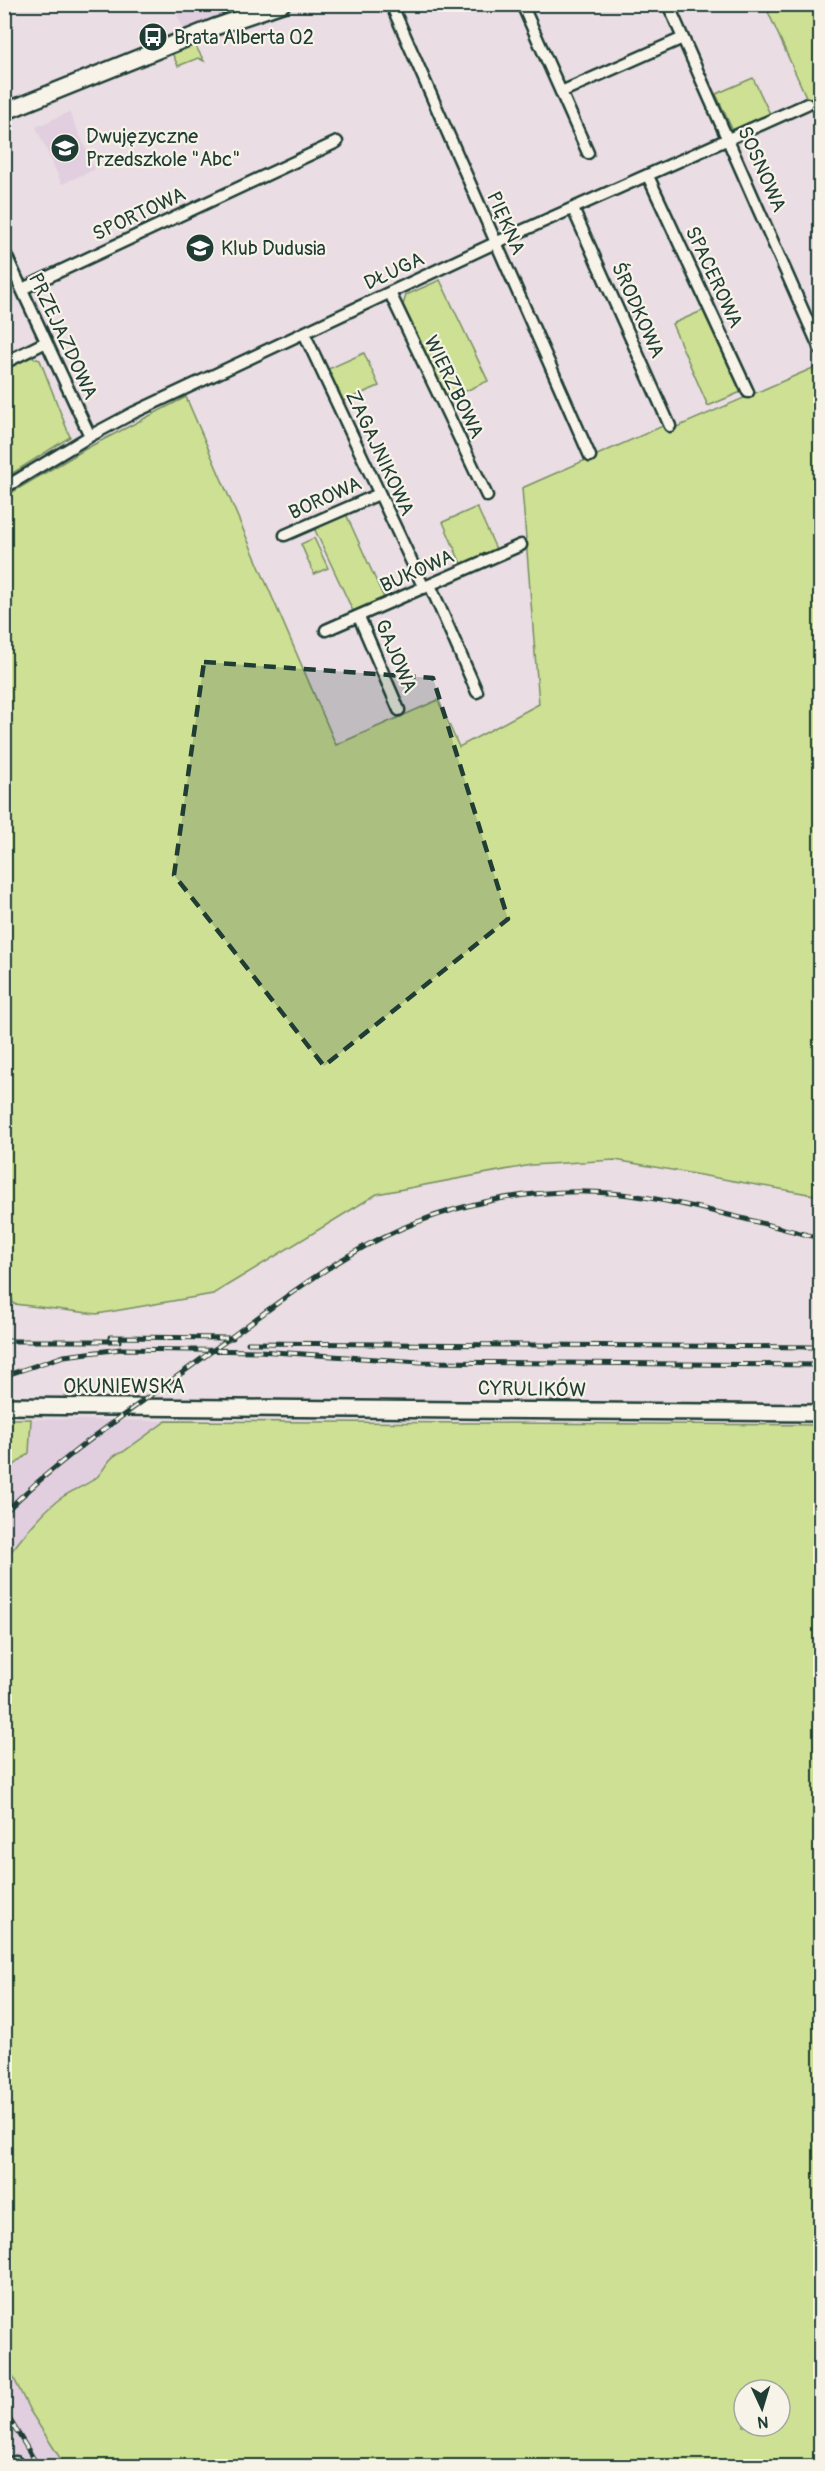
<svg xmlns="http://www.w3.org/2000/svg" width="825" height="2471" font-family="Pangolin,sans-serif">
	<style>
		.built { fill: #e1cedf }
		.green { fill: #cde094; stroke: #768e64; stroke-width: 1.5; fill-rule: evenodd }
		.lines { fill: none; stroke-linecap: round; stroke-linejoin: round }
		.street-casing { stroke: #1f3d34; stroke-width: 15 }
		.secondary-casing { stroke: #1f3d34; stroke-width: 20 }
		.street { stroke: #f7f3e8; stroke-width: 10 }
		.secondary { stroke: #f7f3e8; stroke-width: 15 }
		.rail-casing { stroke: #1f3d34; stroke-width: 5 }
		.rail { stroke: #f7f3e8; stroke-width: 3; stroke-dasharray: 9; stroke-linecap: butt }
		.marked { fill: #1f3d34; fill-opacity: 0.2; stroke: #1f3d34; stroke-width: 4.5; stroke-dasharray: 12 8; stroke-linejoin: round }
		.labels { text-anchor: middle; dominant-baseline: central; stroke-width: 4.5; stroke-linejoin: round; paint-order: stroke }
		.poi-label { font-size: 20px; fill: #1f3d34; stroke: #f7f3e8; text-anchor: start }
		.street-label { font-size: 20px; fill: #1f3d34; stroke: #f7f3e8 }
	</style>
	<rect width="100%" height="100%" fill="#eadde3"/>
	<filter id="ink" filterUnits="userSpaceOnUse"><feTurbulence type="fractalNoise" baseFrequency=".0167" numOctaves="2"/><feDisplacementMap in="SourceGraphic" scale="12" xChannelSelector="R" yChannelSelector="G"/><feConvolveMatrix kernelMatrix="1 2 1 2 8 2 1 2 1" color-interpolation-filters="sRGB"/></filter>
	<g filter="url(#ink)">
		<path class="built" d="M 173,5 L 252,5 L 184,30 Z
			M 69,112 L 95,169 L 62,184 L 36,127 Z
			M 31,1419 L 166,1421 L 123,1452 L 115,1454 L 97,1476 L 78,1490 L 60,1498 L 23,1536 L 5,1560 L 5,1473 L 29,1453 Z
			M 4,2358 L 30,2411 L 65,2466 L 14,2466 L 5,2451 Z"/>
		<path class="green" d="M 765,5 L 820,5 L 820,128 Z
			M 195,45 L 204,61 L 198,58 L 178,66 L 172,53 Z
			M 753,78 L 770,114 L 733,131 L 716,94 Z
			M 440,280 L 488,381 L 448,399 L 403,305 L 406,295 Z
			M 704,310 L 741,392 L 708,406 L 672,324 Z
			M 364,353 L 379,386 L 341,402 L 326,370 Z
			M 31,357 L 40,360 L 70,437 L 5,478 L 5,369 Z
			M 820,365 L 820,1196 L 615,1160 L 531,1165 L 377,1194 L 213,1294 L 97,1314 L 14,1304 L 4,1283 L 4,497 L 89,447 L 186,397 L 336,745 L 438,700 L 459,747 L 539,704 L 522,488 L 665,425 L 666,429 L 670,430 Z
			M 477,507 L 496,549 L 461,564 L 443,522 Z
			M 346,514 L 384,598 L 353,611 L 314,528 Z
			M 314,538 L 328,568 L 314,574 L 301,544 Z
			M 5,1419 L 31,1419 L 29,1453 L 5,1473 Z
			M 166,1421 L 820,1425 L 820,2466 L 65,2466 L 30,2411 L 4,2358 L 5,1560 C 19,1541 42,1511 61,1498 C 72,1490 86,1486 97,1477 C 106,1468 109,1455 123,1452 ZM 744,2390 L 780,2390 L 780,2426 L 744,2426 Z"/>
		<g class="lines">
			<g class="street-casing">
				<path id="street" d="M 391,4 L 590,456
					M 522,4 L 588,153
					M 668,4 L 820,349
					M 561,92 L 683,38
					M 648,176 L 748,392
					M 573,209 L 670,426
					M 4,251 L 90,436
					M 22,289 L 337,142
					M 390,293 L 487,496
					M 304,333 L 424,588
					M 4,363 L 46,342
					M 4,488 L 90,436 L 133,413 L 495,243 L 807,104
					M 285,535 L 379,494
					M 430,585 L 477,692
					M 359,617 L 399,710
					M 326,630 L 521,545
					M 5,2464 L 16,2462 L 19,2466"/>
			</g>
			<g class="secondary-casing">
				<path id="secondary" d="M 819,4 L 820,5
					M 4,112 L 215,27 L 282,4
					M 4,1406 L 820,1413"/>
			</g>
			<use href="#street" class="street"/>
			<use href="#secondary" class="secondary"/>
			<g class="rail-casing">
				<path id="rail" d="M 110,1337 L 233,1338
					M 4,1341 L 119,1341
					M 248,1343 L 820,1347
					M 4,1376 L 64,1356 L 121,1349 L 259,1351 L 420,1362 L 820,1365
					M 4,1513 C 66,1452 139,1405 208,1354 C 254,1321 299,1285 348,1256 C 438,1202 546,1180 650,1198 C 707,1208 764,1224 820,1238
					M 4,2410 L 38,2466"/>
			</g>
			<use href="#rail" class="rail"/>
		</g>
	</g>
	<path class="marked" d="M 204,662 L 433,678 L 508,919 L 324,1066 L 174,875 Z"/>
	<defs>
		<g id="bus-disc" transform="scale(1.5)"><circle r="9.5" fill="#1f3d34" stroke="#f7f3e8"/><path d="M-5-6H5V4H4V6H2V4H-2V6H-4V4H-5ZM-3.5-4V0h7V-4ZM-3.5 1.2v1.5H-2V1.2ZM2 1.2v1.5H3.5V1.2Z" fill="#fff"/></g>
		<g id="school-disc" transform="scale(1.5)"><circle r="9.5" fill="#1f3d34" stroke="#f7f3e8"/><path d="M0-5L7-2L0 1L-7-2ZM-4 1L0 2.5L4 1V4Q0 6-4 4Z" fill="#fff"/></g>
	</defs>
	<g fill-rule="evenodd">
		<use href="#bus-disc" x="153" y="37"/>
		<use href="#school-disc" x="65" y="148"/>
		<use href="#school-disc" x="200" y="248"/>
	</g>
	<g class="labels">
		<g class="poi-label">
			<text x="174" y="37">Brata Alberta 02</text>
			<text x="86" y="136">Dwujęzyczne<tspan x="86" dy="23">Przedszkole "Abc"</tspan></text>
			<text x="221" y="248">Klub Dudusia</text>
		</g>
		<g class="street-label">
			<text transform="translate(762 169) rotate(66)">SOSNOWA</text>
			<text transform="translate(139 214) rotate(-25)">SPORTOWA</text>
			<text transform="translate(506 223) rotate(66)">PIĘKNA</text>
			<text transform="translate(394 271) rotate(-25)">DŁUGA</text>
			<text transform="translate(714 277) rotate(65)">SPACEROWA</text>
			<text transform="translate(638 310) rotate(66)">ŚRODKOWA</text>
			<text transform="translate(63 336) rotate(65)">PRZEJAZDOWA</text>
			<text transform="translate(454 387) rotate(64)">WIERZBOWA</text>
			<text transform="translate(380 453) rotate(65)">ZAGAJNIKOWA</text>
			<text transform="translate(325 498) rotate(-24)">BOROWA</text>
			<text transform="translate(417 571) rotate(-24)">BUKOWA</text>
			<text transform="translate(396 656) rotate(67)">GAJOWA</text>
			<text x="124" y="1386">OKUNIEWSKA</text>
			<text transform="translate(532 1389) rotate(1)">CYRULIKÓW</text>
		</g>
	</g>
	<rect width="825" height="2471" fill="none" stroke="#f7f3e8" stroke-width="24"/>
	<rect x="12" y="12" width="801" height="2447" fill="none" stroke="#1f3d34" stroke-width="2" filter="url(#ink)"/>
	<g transform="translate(762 2408) rotate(176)"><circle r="28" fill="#f7f3e8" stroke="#a1aaa0" stroke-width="1.5"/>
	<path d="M0-4.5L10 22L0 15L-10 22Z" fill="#1f3d34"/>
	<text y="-9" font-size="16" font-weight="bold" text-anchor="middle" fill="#1f3d34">N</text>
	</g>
</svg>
